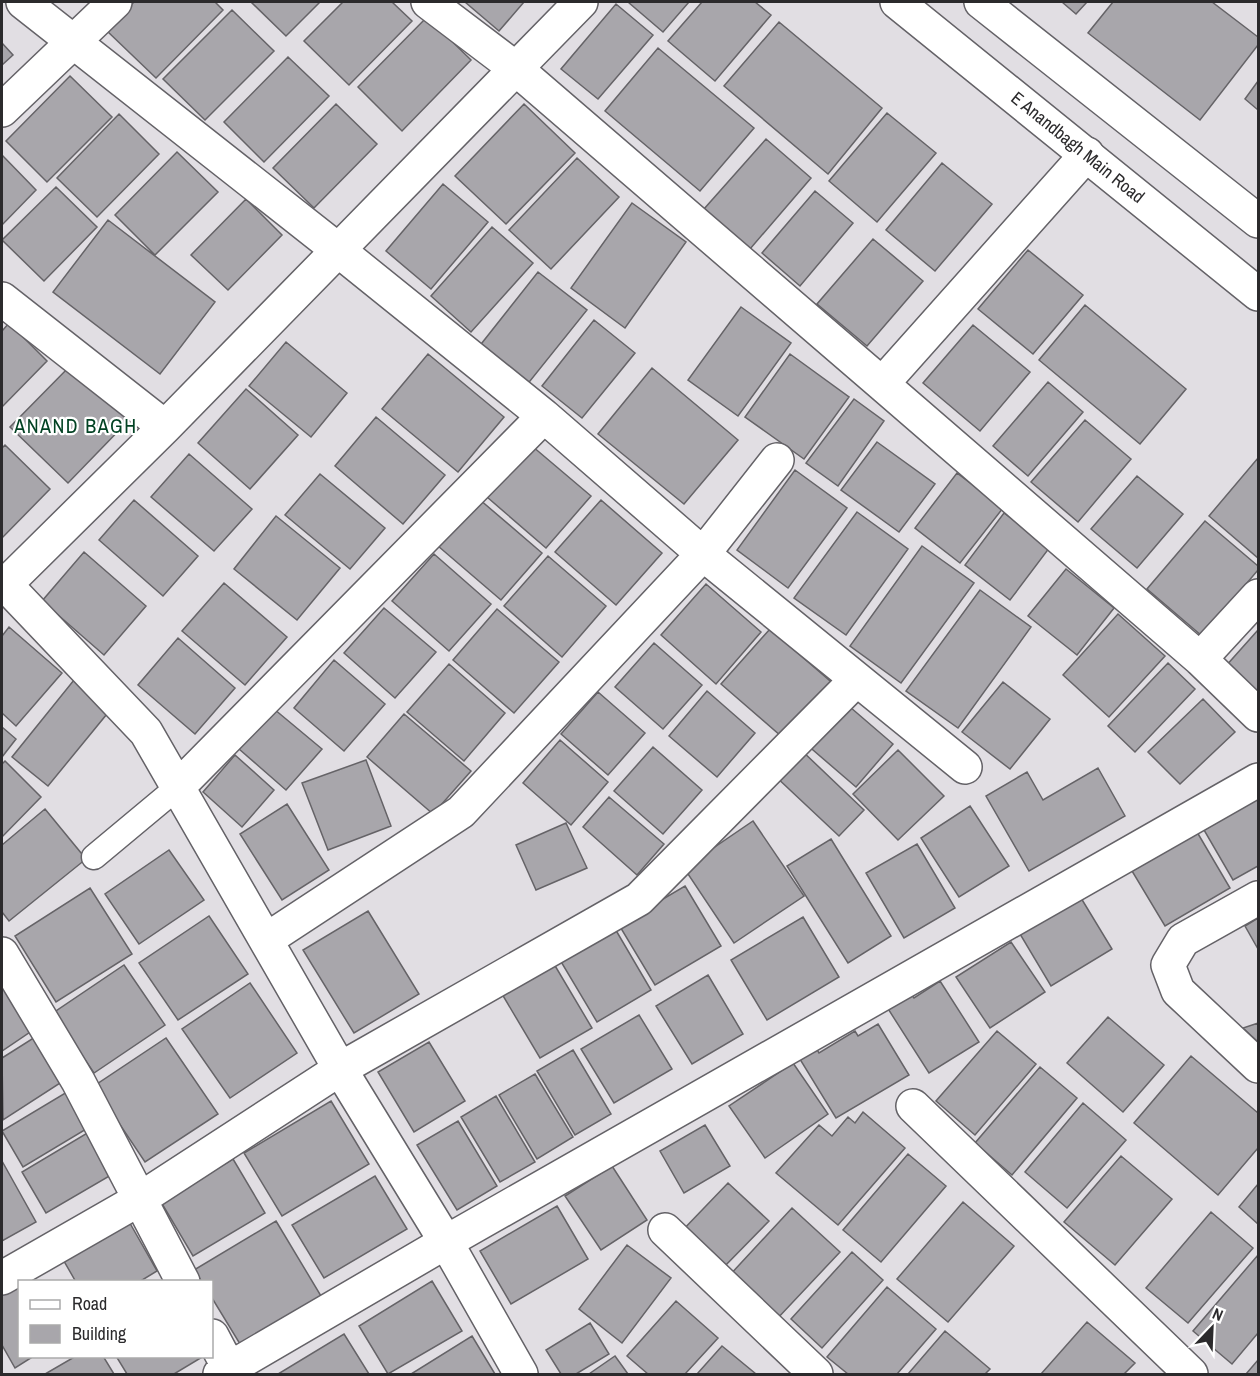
<svg xmlns="http://www.w3.org/2000/svg" width="1260" height="1376" font-family="'Archivo Narrow',sans-serif">
	<style>
		.building { fill: #a8a6ab; stroke: #656367; stroke-width: 1.5 }
		.lines { fill: none; stroke-linecap: round; stroke-linejoin: round }
		.service-casing { stroke: #646267; stroke-width: 27 }
		.minor-casing { stroke: #646267; stroke-width: 36 }
		.tertiary-casing { stroke: #646267; stroke-width: 36 }
		.service { stroke: #fff; stroke-width: 24 }
		.minor { stroke: #fff; stroke-width: 33 }
		.tertiary { stroke: #fff; stroke-width: 33 }
		.labels { text-anchor: middle; dominant-baseline: central; stroke-width: 4.5; stroke-linejoin: round; paint-order: stroke }
		.street-label { font-size: 18px; fill: #2b2a2c; stroke: #fff }
		.neighbourhood-label { font-size: 20px; letter-spacing: 1.5px; fill: #024223; stroke: #fff }
	</style>
	<rect width="100%" height="100%" fill="#e1dee3"/>
	<path class="building" d="M 134,2 L 215,2 L 223,10 L 156,78 L 106,30 Z
		M 251,2 L 320,2 L 286,36 Z
		M 343,2 L 392,2 L 412,21 L 349,85 L 304,41 Z
		M 465,2 L 524,2 L 499,31 Z
		M 628,2 L 689,2 L 663,32 Z
		M 702,2 L 755,2 L 771,15 L 715,81 L 668,41 Z
		M 1062,2 L 1087,2 L 1076,14 Z
		M 1113,2 L 1212,2 L 1258,37 L 1258,45 L 1200,120 L 1088,33 Z
		M 616,4 L 653,35 L 598,99 L 561,69 Z
		M 232,10 L 274,51 L 205,120 L 163,79 Z
		M 427,17 L 471,60 L 402,131 L 358,87 Z
		M 779,22 L 882,108 L 828,174 L 724,86 Z
		M 2,43 L 13,55 L 2,65 Z
		M 658,48 L 754,128 L 700,191 L 605,111 Z
		M 288,57 L 329,96 L 264,162 L 224,122 Z
		M 70,76 L 112,117 L 47,182 L 6,141 Z
		M 1258,81 L 1258,110 L 1245,99 Z
		M 336,104 L 377,144 L 314,208 L 273,168 Z
		M 524,104 L 575,153 L 506,224 L 455,176 Z
		M 887,113 L 936,153 L 877,222 L 829,181 Z
		M 119,114 L 159,154 L 97,217 L 57,178 Z
		M 766,139 L 811,178 L 750,249 L 704,209 Z
		M 177,152 L 218,192 L 155,255 L 115,215 Z
		M 2,155 L 36,190 L 2,225 Z
		M 577,158 L 619,197 L 551,269 L 509,230 Z
		M 942,163 L 992,204 L 935,271 L 886,230 Z
		M 443,184 L 488,222 L 431,289 L 386,251 Z
		M 56,187 L 97,227 L 44,281 L 2,240 Z
		M 815,191 L 853,223 L 800,286 L 762,253 Z
		M 246,199 L 282,235 L 228,290 L 191,255 Z
		M 632,203 L 686,242 L 625,328 L 571,288 Z
		M 108,220 L 215,302 L 160,374 L 53,292 Z
		M 492,227 L 533,263 L 471,332 L 431,296 Z
		M 873,239 L 923,281 L 867,346 L 817,304 Z
		M 1028,250 L 1083,295 L 1033,354 L 978,309 Z
		M 538,272 L 587,310 L 526,386 L 478,348 Z
		M 1085,305 L 1186,389 L 1140,444 L 1039,360 Z
		M 741,307 L 791,343 L 738,416 L 688,380 Z
		M 594,320 L 635,353 L 582,418 L 542,386 Z
		M 9,323 L 47,361 L 2,407 L 2,331 Z
		M 973,325 L 1030,372 L 980,431 L 923,383 Z
		M 286,342 L 347,393 L 311,437 L 249,386 Z
		M 428,354 L 504,417 L 458,472 L 382,409 Z
		M 790,354 L 849,397 L 804,459 L 745,417 Z
		M 71,365 L 129,420 L 68,483 L 10,427 Z
		M 652,368 L 738,440 L 684,504 L 598,434 Z
		M 1048,382 L 1083,412 L 1028,476 L 993,446 Z
		M 246,389 L 298,435 L 250,489 L 198,443 Z
		M 854,399 L 884,421 L 838,486 L 806,463 Z
		M 376,417 L 445,475 L 403,524 L 335,466 Z
		M 1085,420 L 1131,459 L 1078,522 L 1031,482 Z
		M 877,442 L 935,484 L 899,532 L 841,490 Z
		M 5,445 L 50,489 L 2,538 L 2,448 Z
		M 532,446 L 591,496 L 546,548 L 487,497 Z
		M 189,454 L 252,509 L 214,551 L 151,497 Z
		M 1258,458 L 1258,558 L 1209,516 Z
		M 795,470 L 847,508 L 788,588 L 737,550 Z
		M 957,473 L 1003,508 L 960,563 L 915,528 Z
		M 320,474 L 385,528 L 350,569 L 285,515 Z
		M 1137,476 L 1183,514 L 1137,568 L 1091,529 Z
		M 479,499 L 542,553 L 501,600 L 438,546 Z
		M 134,500 L 198,556 L 163,596 L 99,540 Z
		M 601,500 L 662,553 L 616,605 L 555,552 Z
		M 857,512 L 908,549 L 846,635 L 794,598 Z
		M 1004,513 L 1050,547 L 1010,600 L 965,565 Z
		M 276,516 L 340,568 L 297,620 L 234,569 Z
		M 1205,521 L 1258,566 L 1258,570 L 1202,636 L 1147,589 Z
		M 922,546 L 974,583 L 901,683 L 850,646 Z
		M 84,552 L 146,606 L 104,655 L 42,601 Z
		M 434,554 L 491,604 L 449,651 L 392,601 Z
		M 548,556 L 606,606 L 562,657 L 504,606 Z
		M 1066,569 L 1114,608 L 1077,655 L 1028,616 Z
		M 224,583 L 287,637 L 245,685 L 182,631 Z
		M 706,584 L 761,632 L 716,684 L 661,635 Z
		M 980,590 L 1031,627 L 958,728 L 906,691 Z
		M 384,608 L 436,652 L 395,698 L 344,653 Z
		M 497,609 L 559,662 L 514,713 L 453,660 Z
		M 1118,614 L 1165,656 L 1109,717 L 1063,675 Z
		M 9,627 L 62,673 L 16,726 L 2,713 L 2,636 Z
		M 770,629 L 837,687 L 789,743 L 721,684 Z
		M 1258,630 L 1258,697 L 1225,667 Z
		M 178,638 L 235,688 L 195,734 L 138,685 Z
		M 654,643 L 702,685 L 663,729 L 615,687 Z
		M 334,660 L 385,704 L 344,751 L 294,708 Z
		M 1168,663 L 1195,689 L 1135,752 L 1108,726 Z
		M 449,664 L 505,713 L 464,761 L 407,712 Z
		M 74,680 L 111,709 L 48,786 L 12,757 Z
		M 1003,682 L 1050,719 L 1010,769 L 962,732 Z
		M 707,691 L 755,733 L 717,777 L 669,736 Z
		M 598,692 L 645,733 L 608,775 L 561,734 Z
		M 1203,699 L 1235,732 L 1180,784 L 1148,752 Z
		M 843,701 L 893,744 L 856,787 L 806,744 Z
		M 274,709 L 322,749 L 286,790 L 239,749 Z
		M 404,714 L 471,771 L 433,814 L 367,757 Z
		M 2,727 L 16,739 L 2,757 Z
		M 560,740 L 608,782 L 571,825 L 523,783 Z
		M 653,747 L 702,790 L 663,834 L 614,791 Z
		M 799,748 L 864,810 L 839,836 L 773,774 Z
		M 898,750 L 944,796 L 898,840 L 853,794 Z
		M 235,755 L 274,790 L 242,827 L 203,792 Z
		M 366,760 L 391,826 L 328,850 L 302,783 Z
		M 5,761 L 41,797 L 2,837 L 2,764 Z
		M 1098,768 L 1125,816 L 1029,871 L 986,796 L 1027,772 L 1043,800 Z
		M 609,797 L 664,844 L 637,875 L 583,827 Z
		M 1258,798 L 1258,866 L 1233,880 L 1204,830 Z
		M 287,804 L 329,870 L 282,900 L 240,834 Z
		M 970,806 L 1009,866 L 959,897 L 921,838 Z
		M 45,809 L 86,859 L 9,921 L 2,912 L 2,845 Z
		M 753,821 L 804,896 L 734,943 L 684,868 Z
		M 566,823 L 587,868 L 536,890 L 516,845 Z
		M 1197,832 L 1230,888 L 1165,926 L 1132,871 Z
		M 831,839 L 891,936 L 848,963 L 787,866 Z
		M 917,844 L 955,908 L 904,938 L 866,873 Z
		M 169,850 L 204,900 L 139,944 L 105,894 Z
		M 685,886 L 721,946 L 655,985 L 619,925 Z
		M 90,888 L 132,954 L 56,1002 L 15,936 Z
		M 1081,898 L 1112,949 L 1051,986 L 1020,934 Z
		M 368,911 L 419,994 L 354,1033 L 303,950 Z
		M 209,916 L 248,974 L 178,1020 L 139,963 Z
		M 803,917 L 839,977 L 767,1020 L 731,960 Z
		M 1258,918 L 1258,949 L 1245,926 Z
		M 614,927 L 651,990 L 597,1022 L 560,960 Z
		M 1011,942 L 1045,992 L 990,1028 L 956,977 Z
		M 554,964 L 592,1028 L 540,1058 L 502,994 Z
		M 124,965 L 165,1025 L 94,1073 L 53,1013 Z
		M 708,975 L 743,1034 L 692,1064 L 656,1006 Z
		M 940,981 L 979,1042 L 929,1073 L 885,1004 L 908,990 L 914,998 Z
		M 250,983 L 297,1053 L 230,1098 L 182,1029 Z
		M 7,984 L 36,1028 L 2,1051 L 2,988 Z
		M 639,1015 L 672,1069 L 614,1103 L 581,1049 Z
		M 1108,1017 L 1164,1065 L 1123,1112 L 1067,1063 Z
		M 1258,1023 L 1258,1042 L 1243,1028 Z
		M 878,1024 L 909,1075 L 836,1118 L 798,1056 L 815,1046 L 819,1053 L 855,1031 L 858,1036 Z
		M 997,1031 L 1036,1064 L 975,1135 L 936,1101 Z
		M 43,1032 L 71,1076 L 3,1120 L 2,1058 Z
		M 166,1038 L 218,1114 L 145,1162 L 94,1086 Z
		M 429,1042 L 465,1101 L 414,1132 L 378,1072 Z
		M 573,1050 L 611,1114 L 575,1135 L 537,1071 Z
		M 1191,1056 L 1258,1113 L 1258,1148 L 1218,1195 L 1134,1123 Z
		M 793,1063 L 828,1114 L 765,1158 L 729,1106 Z
		M 1040,1067 L 1077,1098 L 1012,1175 L 975,1143 Z
		M 535,1074 L 573,1137 L 537,1159 L 499,1095 Z
		M 72,1089 L 93,1125 L 23,1167 L 2,1131 Z
		M 496,1096 L 535,1162 L 500,1182 L 461,1117 Z
		M 331,1101 L 369,1164 L 282,1216 L 244,1153 Z
		M 1083,1103 L 1126,1140 L 1067,1208 L 1025,1172 Z
		M 863,1112 L 905,1148 L 838,1225 L 776,1173 L 819,1125 L 832,1136 L 848,1117 L 855,1123 Z
		M 458,1121 L 497,1186 L 457,1210 L 417,1145 Z
		M 705,1125 L 730,1166 L 684,1193 L 660,1151 Z
		M 94,1129 L 118,1171 L 46,1213 L 22,1172 Z
		M 908,1154 L 946,1186 L 881,1262 L 843,1230 Z
		M 1121,1156 L 1172,1199 L 1115,1265 L 1064,1222 Z
		M 233,1159 L 265,1213 L 193,1256 L 161,1202 Z
		M 2,1161 L 36,1222 L 2,1241 Z
		M 612,1166 L 647,1220 L 601,1250 L 565,1196 Z
		M 375,1176 L 407,1229 L 324,1278 L 292,1225 Z
		M 728,1183 L 769,1221 L 720,1271 L 680,1233 Z
		M 1258,1184 L 1258,1224 L 1239,1207 Z
		M 963,1202 L 1014,1246 L 948,1322 L 897,1279 Z
		M 557,1206 L 588,1259 L 511,1304 L 480,1251 Z
		M 792,1208 L 840,1252 L 776,1320 L 728,1277 Z
		M 1211,1212 L 1253,1248 L 1188,1323 L 1146,1288 Z
		M 127,1218 L 157,1271 L 139,1282 L 76,1282 L 61,1256 Z
		M 276,1221 L 321,1296 L 240,1344 L 212,1298 L 212,1282 L 202,1282 L 194,1270 Z
		M 627,1245 L 671,1278 L 622,1343 L 579,1309 Z
		M 852,1252 L 883,1280 L 822,1348 L 791,1319 Z
		M 1258,1255 L 1258,1333 L 1232,1364 L 1193,1331 Z
		M 432,1281 L 462,1331 L 388,1374 L 359,1326 Z
		M 20,1283 L 20,1356 L 34,1356 L 15,1368 L 2,1345 L 2,1293 Z
		M 887,1287 L 936,1329 L 897,1374 L 848,1374 L 827,1357 Z
		M 676,1301 L 718,1338 L 685,1374 L 648,1374 L 627,1356 Z
		M 1087,1322 L 1135,1363 L 1124,1374 L 1041,1374 Z
		M 590,1323 L 609,1354 L 576,1374 L 561,1374 L 546,1350 Z
		M 945,1331 L 990,1369 L 985,1374 L 908,1374 Z
		M 344,1334 L 369,1374 L 278,1374 Z
		M 472,1336 L 495,1374 L 411,1374 Z
		M 722,1346 L 756,1374 L 697,1374 Z
		M 76,1356 L 103,1356 L 114,1374 L 45,1374 Z
		M 116,1356 L 204,1356 L 174,1374 L 127,1374 Z
		M 615,1356 L 628,1374 L 589,1374 Z
		M 1258,1360 L 1258,1374 L 1246,1374 Z"/>
	<g class="lines">
		<g class="service-casing">
			<path id="service" d="M 94,857 L 178,787"/>
		</g>
		<g class="minor-casing">
			<path id="minor" d="M 23,2 L 338,250 L 544,416 L 703,554 L 965,767
				M 428,2 L 515,68 L 882,384 L 1200,659 L 1258,715
				M 2,110 L 115,2
				M 2,299 L 165,427
				M 882,384 L 1087,154
				M 2,581 L 146,732 L 340,1069 L 446,1242 L 521,1374
				M 2,588 L 165,427 L 581,2
				M 1200,659 L 1258,596
				M 178,787 L 544,416
				M 1258,898 L 1183,940 L 1168,965 L 1178,991 L 1258,1066
				M 266,940 L 461,812 L 703,554 L 777,460
				M 2,954 L 78,1081 L 183,1282
				M 913,1106 L 1191,1374
				M 665,1230 L 816,1374
				M 2,1278 L 140,1199 L 340,1069 L 639,899 L 856,680
				M 212,1336 L 232,1374
				M 220,1374 L 446,1242 L 1258,780"/>
		</g>
		<g class="tertiary-casing">
			<path id="tertiary" d="M 897,2 L 1258,294
				M 981,2 L 1258,221"/>
		</g>
		<use href="#service" class="service"/>
		<use href="#minor" class="minor"/>
		<use href="#tertiary" class="tertiary"/>
	</g>
	<g class="labels">
		<g class="street-label">
			<text transform="translate(1078 147) rotate(39)">E Anandbagh Main Road</text>
		</g>
		<g class="neighbourhood-label">
			<text x="76" y="425">ANAND BAGH</text>
		</g>
	</g>
	<rect width="1260" height="1376" fill="none" stroke="#2b2a2c" stroke-width="6"/>
	<rect x="18" y="1280" width="195" height="78" fill="#ffffff" stroke="#aaaaab" stroke-width="1.5"/>
	<rect x="30" y="1300" width="30" height="9" fill="#ffffff" stroke="#aaaaab" stroke-width="1.5"/>
	<text x="72" y="1310" font-size="18" fill="#2b2a2c">Road</text>
	<rect x="30" y="1325" width="30" height="18" fill="#a8a6ab" stroke="#aaaaab" stroke-width="1.5"/>
	<text x="72" y="1340" font-size="18" fill="#2b2a2c">Building</text>
	<g transform="translate(1212 1328) rotate(23)" stroke="#ffffff" stroke-width="4.5" paint-order="stroke">
	<path d="M0-4.5L10 22L0 15L-10 22Z" fill="#2b2a2c"/>
	<text y="-9" font-size="16" font-weight="bold" text-anchor="middle" fill="#2b2a2c">N</text>
	</g>
</svg>
